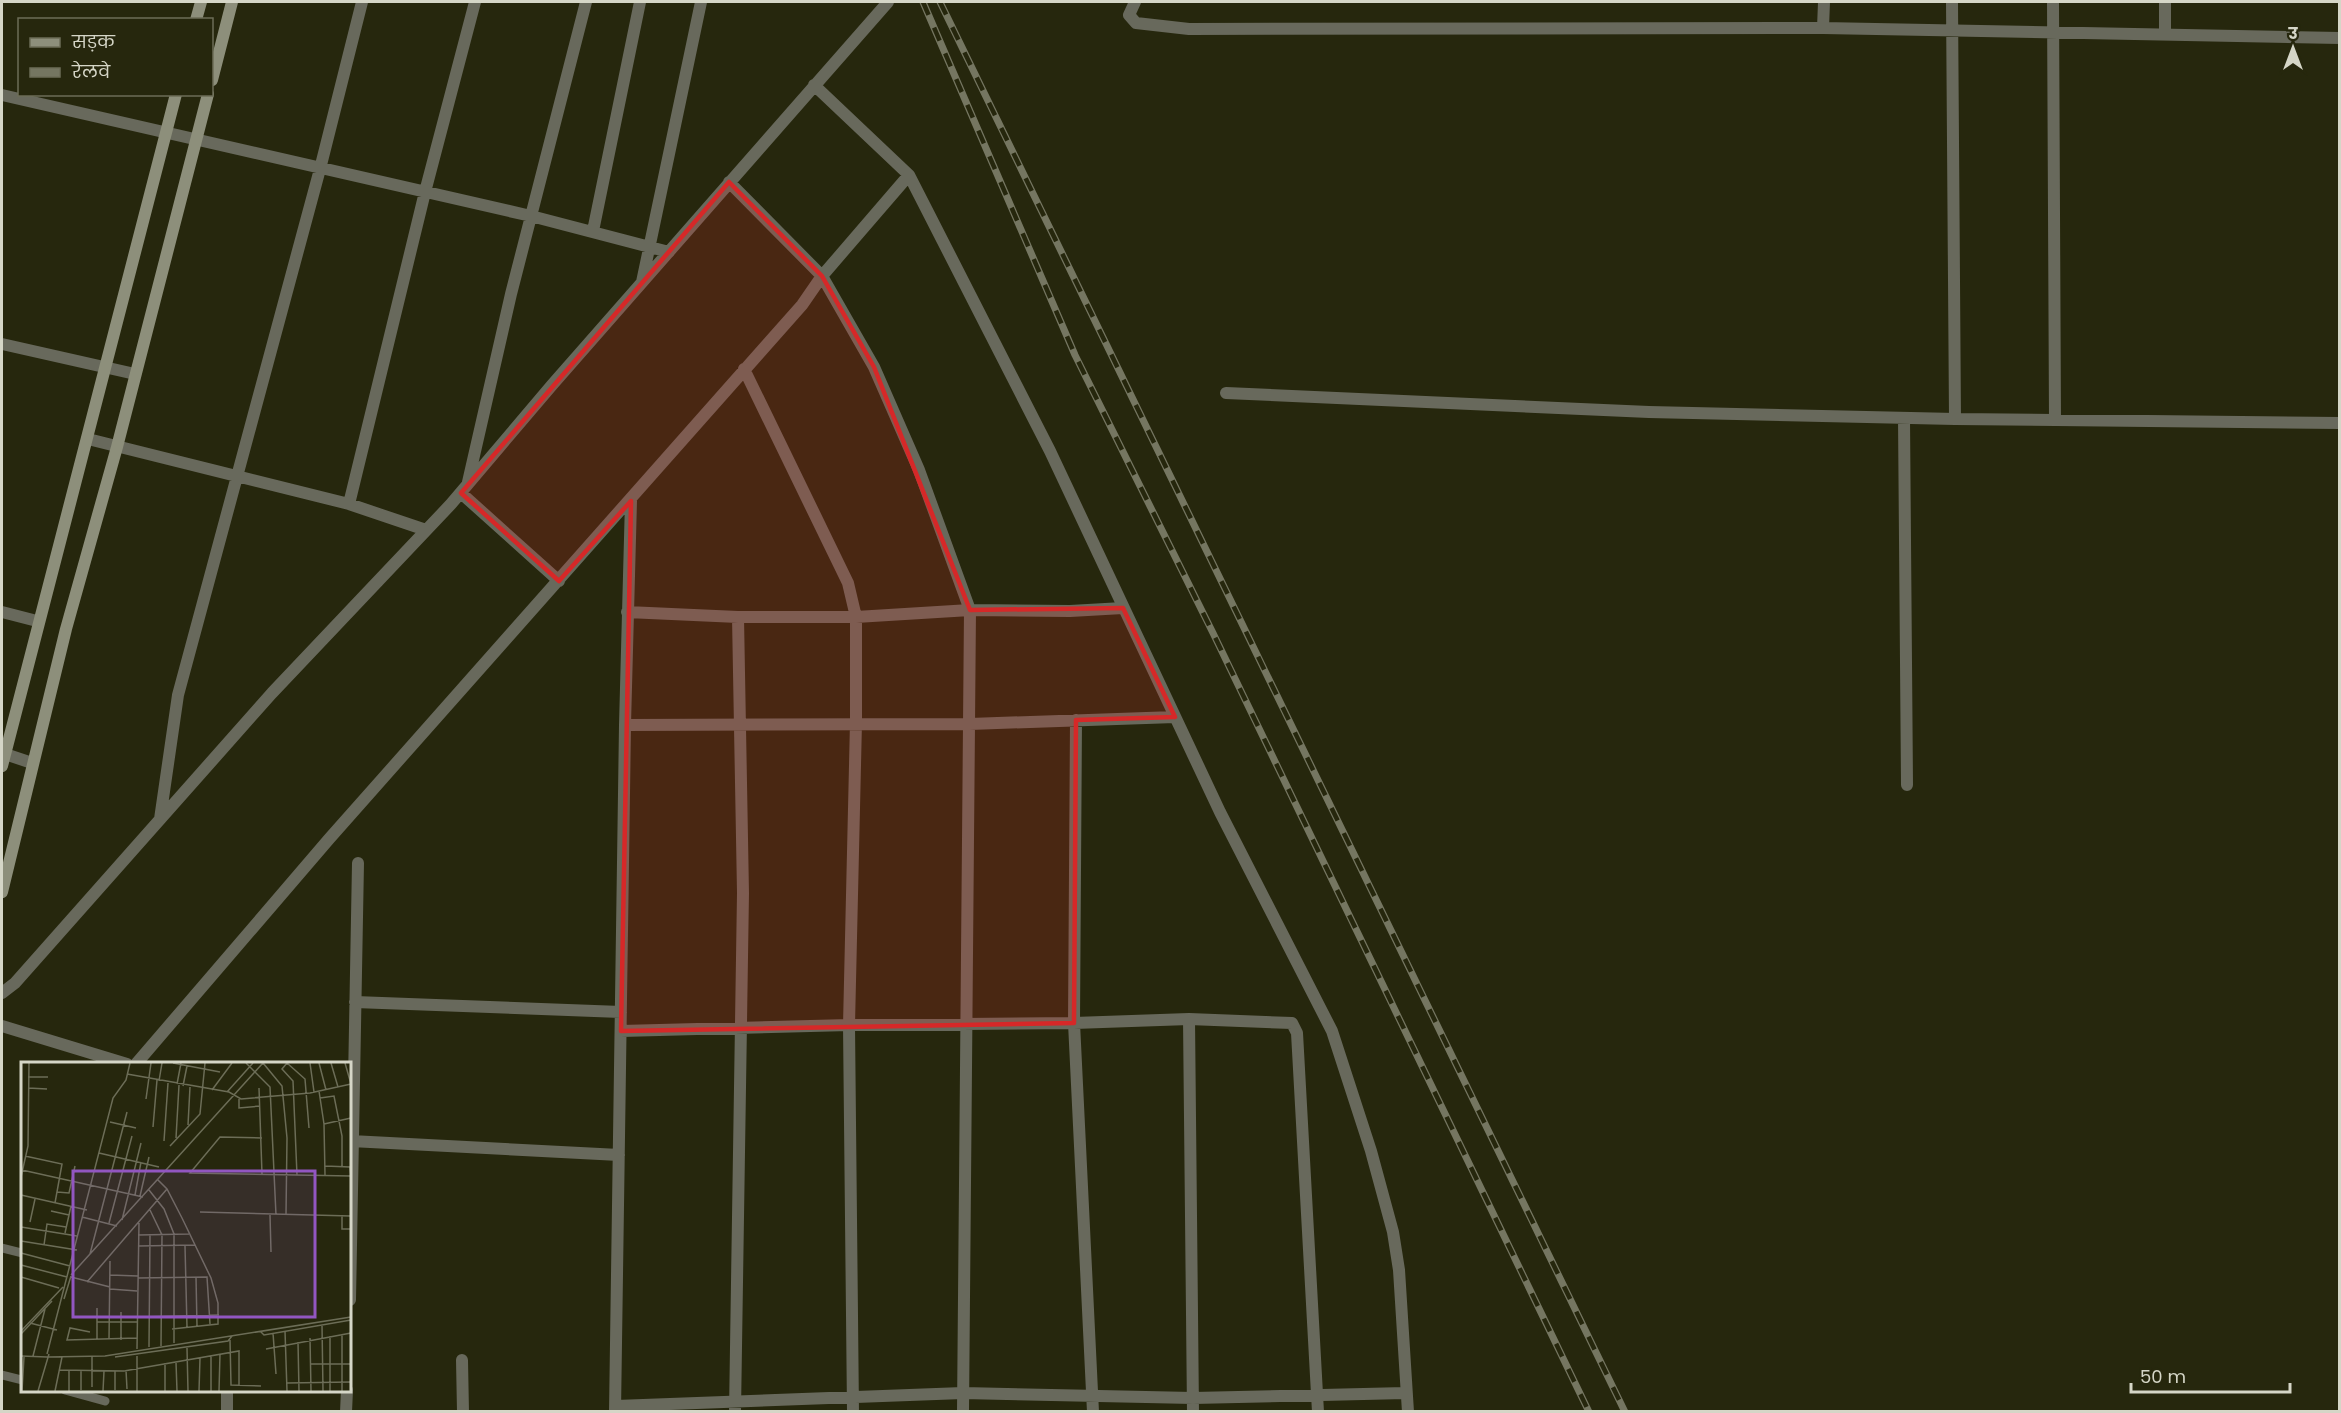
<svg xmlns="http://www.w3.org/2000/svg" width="2341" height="1413" font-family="Poppins,'Noto Sans Devanagari',sans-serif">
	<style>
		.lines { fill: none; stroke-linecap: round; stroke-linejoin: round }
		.service { stroke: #68695c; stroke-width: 9 }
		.minor { stroke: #68695c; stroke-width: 12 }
		.secondary { stroke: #8d8f7b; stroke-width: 12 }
		.rail-casing { stroke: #757661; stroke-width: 7 }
		.rail { stroke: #26270d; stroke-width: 4.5; stroke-dasharray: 14; stroke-linecap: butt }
		.marked { fill: #d62828; fill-opacity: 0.2; stroke: #d62828; stroke-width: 4.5; stroke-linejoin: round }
		.inset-road { fill: none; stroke: #6c6d57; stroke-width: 1.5 }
		.view { fill: #9256c1; fill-opacity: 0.15; stroke: #9256c1; stroke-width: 3 }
		.inset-edge { fill: none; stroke: #d5d6c7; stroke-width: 3 }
	</style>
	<rect width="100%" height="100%" fill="#26270d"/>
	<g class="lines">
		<path class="service" d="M 2,1248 L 22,1253
			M 2,1375 L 22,1380
			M 65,1390 L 105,1401"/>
		<path class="minor" d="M 1135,2 L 1129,15 L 1136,23 L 1189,29 L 1823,28 L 2340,38
			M 1952,2 L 1955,419
			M 2053,2 L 2055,419
			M 1823,28 L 1824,2
			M 2165,35 L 2165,2
			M 814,85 L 909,175 L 1050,451 L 1220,812 L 1332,1031 L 1371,1151 L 1393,1232 L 1399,1270 L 1408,1412
			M 2,95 L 531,216 L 669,252
			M 729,182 L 822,276 L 874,367 L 919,470 L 970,610 L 963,1412
			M 593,231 L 640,2
			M 642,282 L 701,2
			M 2,344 L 135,374
			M 744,369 L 848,583 L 856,617 L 856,722 L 849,1025 L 853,1412
			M 1226,393 L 1649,412 L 1955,419 L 2340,423
			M 1904,418 L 1907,785
			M 88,439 L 349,504 L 426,530
			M 468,482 L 511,294 L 586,2
			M 461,493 L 559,581
			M 349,504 L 425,192 L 475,2
			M 2,612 L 37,621
			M 627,612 L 738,617 L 856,617 L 970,610 L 1070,611 L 1123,608
			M 1076,720 L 1074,1023 L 1093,1412
			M 625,725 L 970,724 L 1175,717
			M 2,753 L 32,763
			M 160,819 L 178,695 L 320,169 L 362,2
			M 2,993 L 15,983 L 272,693 L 451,504 L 552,385 L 888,2
			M 355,1002 L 621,1012
			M 1189,1019 L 1193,1412
			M 2,1026 L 127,1064
			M 621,1031 L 849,1025 L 1074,1023 L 1189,1019 L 1292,1023 L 1297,1033 L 1318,1412
			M 136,1064 L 329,839 L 802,305 L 822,276 L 909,175
			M 351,1141 L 619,1155
			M 350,1300 L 358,863
			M 462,1360 L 463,1412
			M 616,1406 L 963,1393 L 1193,1398 L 1405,1393
			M 227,1412 L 227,1390
			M 346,1412 L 347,1390
			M 615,1412 L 625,725 L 631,501
			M 735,1412 L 743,893 L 738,617"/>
		<path class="secondary" d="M 196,20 L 201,2
			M 212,80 L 232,2
			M 2,766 L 176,94
			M 2,892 L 66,629 L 117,447 L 208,94"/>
		<g class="rail-casing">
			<path id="rail" d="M 923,2 L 1075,355 L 1213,633 L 1589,1412
				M 940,2 L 1625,1412"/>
		</g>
		<use href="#rail" class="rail"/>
	</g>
	<path class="marked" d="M 729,182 L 822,276 L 874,367 L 970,610 L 1123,608 L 1175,717 L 1076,720 L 1074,1023 L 621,1031 L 631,501 L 559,581 L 461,493 Z"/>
	<g transform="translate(21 1062)">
		<rect width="330" height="330" fill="#26270d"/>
		<path class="inset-road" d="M 152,1 L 199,10M 225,1 L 249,25 L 255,153M 266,1 L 261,7 L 272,19 L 276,113M 266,1 L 284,17 L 288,66M 289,1 L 293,30M 298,1 L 305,28M 310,1 L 317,25M 324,1 L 330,22M 106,12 L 208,30 L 220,37 L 289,31 L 330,22M 7,15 L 27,15M 138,19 L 141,1M 156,22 L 160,1M 162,24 L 166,4M 7,26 L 26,27M 238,26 L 241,112M 191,28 L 211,1M 298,29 L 303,62 L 304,113M 206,30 L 232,1M 299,36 L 313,34 L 321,74 L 321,104M 125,37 L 130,1M 218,37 L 218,46 L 239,44M 89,60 L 115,66M 303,62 L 330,56M 167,63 L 169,25M 132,65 L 136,18M 155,76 L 158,23M 241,76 L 199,75 L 169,111 L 330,114 L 329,105 L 304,104M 143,79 L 147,21M 149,84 L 179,52 L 184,1M 78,91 L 138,105M 4,94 L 41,102 L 34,141M 1,108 L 122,135M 0,115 L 7,84 L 8,1M 137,118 L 146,127 L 161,156 L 190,216 L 197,241 L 197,262 L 151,267M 128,128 L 143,147 L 153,172 L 153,281M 36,130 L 48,131 L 54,104M 0,133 L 66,148M 114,133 L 120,100M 119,134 L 128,95M 129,148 L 141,173 L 140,284M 30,149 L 48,153M 179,150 L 330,154M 249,153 L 250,190M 321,154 L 321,167 L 330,167M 61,155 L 96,164M 101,158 L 120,81M 9,160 L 14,137M 88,161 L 111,74M 0,165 L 56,174M 44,171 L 50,144M 117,173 L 168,172M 0,179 L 56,188M 23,183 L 26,162 L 45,165M 117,184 L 174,183M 164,184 L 166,265M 0,191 L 49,204M 69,192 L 106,50M 0,203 L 46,215M 50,213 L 242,1 L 261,24 L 266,76 L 265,153M 89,213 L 117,214M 0,215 L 38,226M 50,215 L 89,225M 175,215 L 176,264M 117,216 L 186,215 L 189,262M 66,220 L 146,127M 89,227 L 116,229M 43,237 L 50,214M 100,250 L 100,278M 116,255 L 198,253M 76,260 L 116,260M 9,261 L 36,268M 301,263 L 302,329M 0,269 L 42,225M 239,269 L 243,273 L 330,258M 264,269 L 266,329M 69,270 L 49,266 L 46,278 L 116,276M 252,271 L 255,312M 0,272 L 31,239M 321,272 L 321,329M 309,274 L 309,329M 289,276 L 290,329M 76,278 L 76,246M 88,278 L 89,199M 209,278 L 210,323 L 240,324M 277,280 L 278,329M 128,285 L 129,173M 166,286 L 167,329M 116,287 L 118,161M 245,287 L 330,271M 26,292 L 92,36 L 105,18 L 109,1M 0,294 L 26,295M 12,294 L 24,247M 26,295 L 84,294 L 330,255M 94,295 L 207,279 L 211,274M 155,300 L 156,329M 144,301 L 144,329M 290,302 L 330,302M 38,308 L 103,309 L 218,289 L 218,324M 48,308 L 48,329M 60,308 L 60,328M 105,308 L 106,327M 266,321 L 330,320M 71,325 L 71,295M 94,328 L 94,309M 1,329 L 3,295M 17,329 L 28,292M 34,329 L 41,295M 82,329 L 83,309M 116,329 L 116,294M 178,329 L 179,296M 190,329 L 190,294M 198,329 L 199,292"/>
		<path class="view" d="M 52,109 L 294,109 L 294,255 L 52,255 Z"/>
		<rect width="330" height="330" class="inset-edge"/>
	</g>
	<rect width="2341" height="1413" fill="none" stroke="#d5d6c7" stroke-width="6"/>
	<rect x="18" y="18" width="195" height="78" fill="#26270d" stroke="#6c6d57" stroke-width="1.5"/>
	<rect x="30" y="38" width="30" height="9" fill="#8d8f7b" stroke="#6c6d57" stroke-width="1.5"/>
	<text x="72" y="48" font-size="18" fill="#d5d6c7">सड़क</text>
	<rect x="30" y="68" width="30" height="9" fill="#757661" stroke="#6c6d57" stroke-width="1.5"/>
	<text x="72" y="78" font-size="18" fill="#d5d6c7">रेलवे</text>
	<g transform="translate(2293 48)" stroke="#26270d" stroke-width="4.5" paint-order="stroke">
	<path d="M0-4.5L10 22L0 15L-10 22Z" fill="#d5d6c7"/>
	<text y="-9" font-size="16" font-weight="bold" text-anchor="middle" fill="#d5d6c7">उ</text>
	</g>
	<path d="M2131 1383v9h159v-9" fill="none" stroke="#d5d6c7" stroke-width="3"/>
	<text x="2140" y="1383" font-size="18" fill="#d5d6c7" stroke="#26270d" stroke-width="4.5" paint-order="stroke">50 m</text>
</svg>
